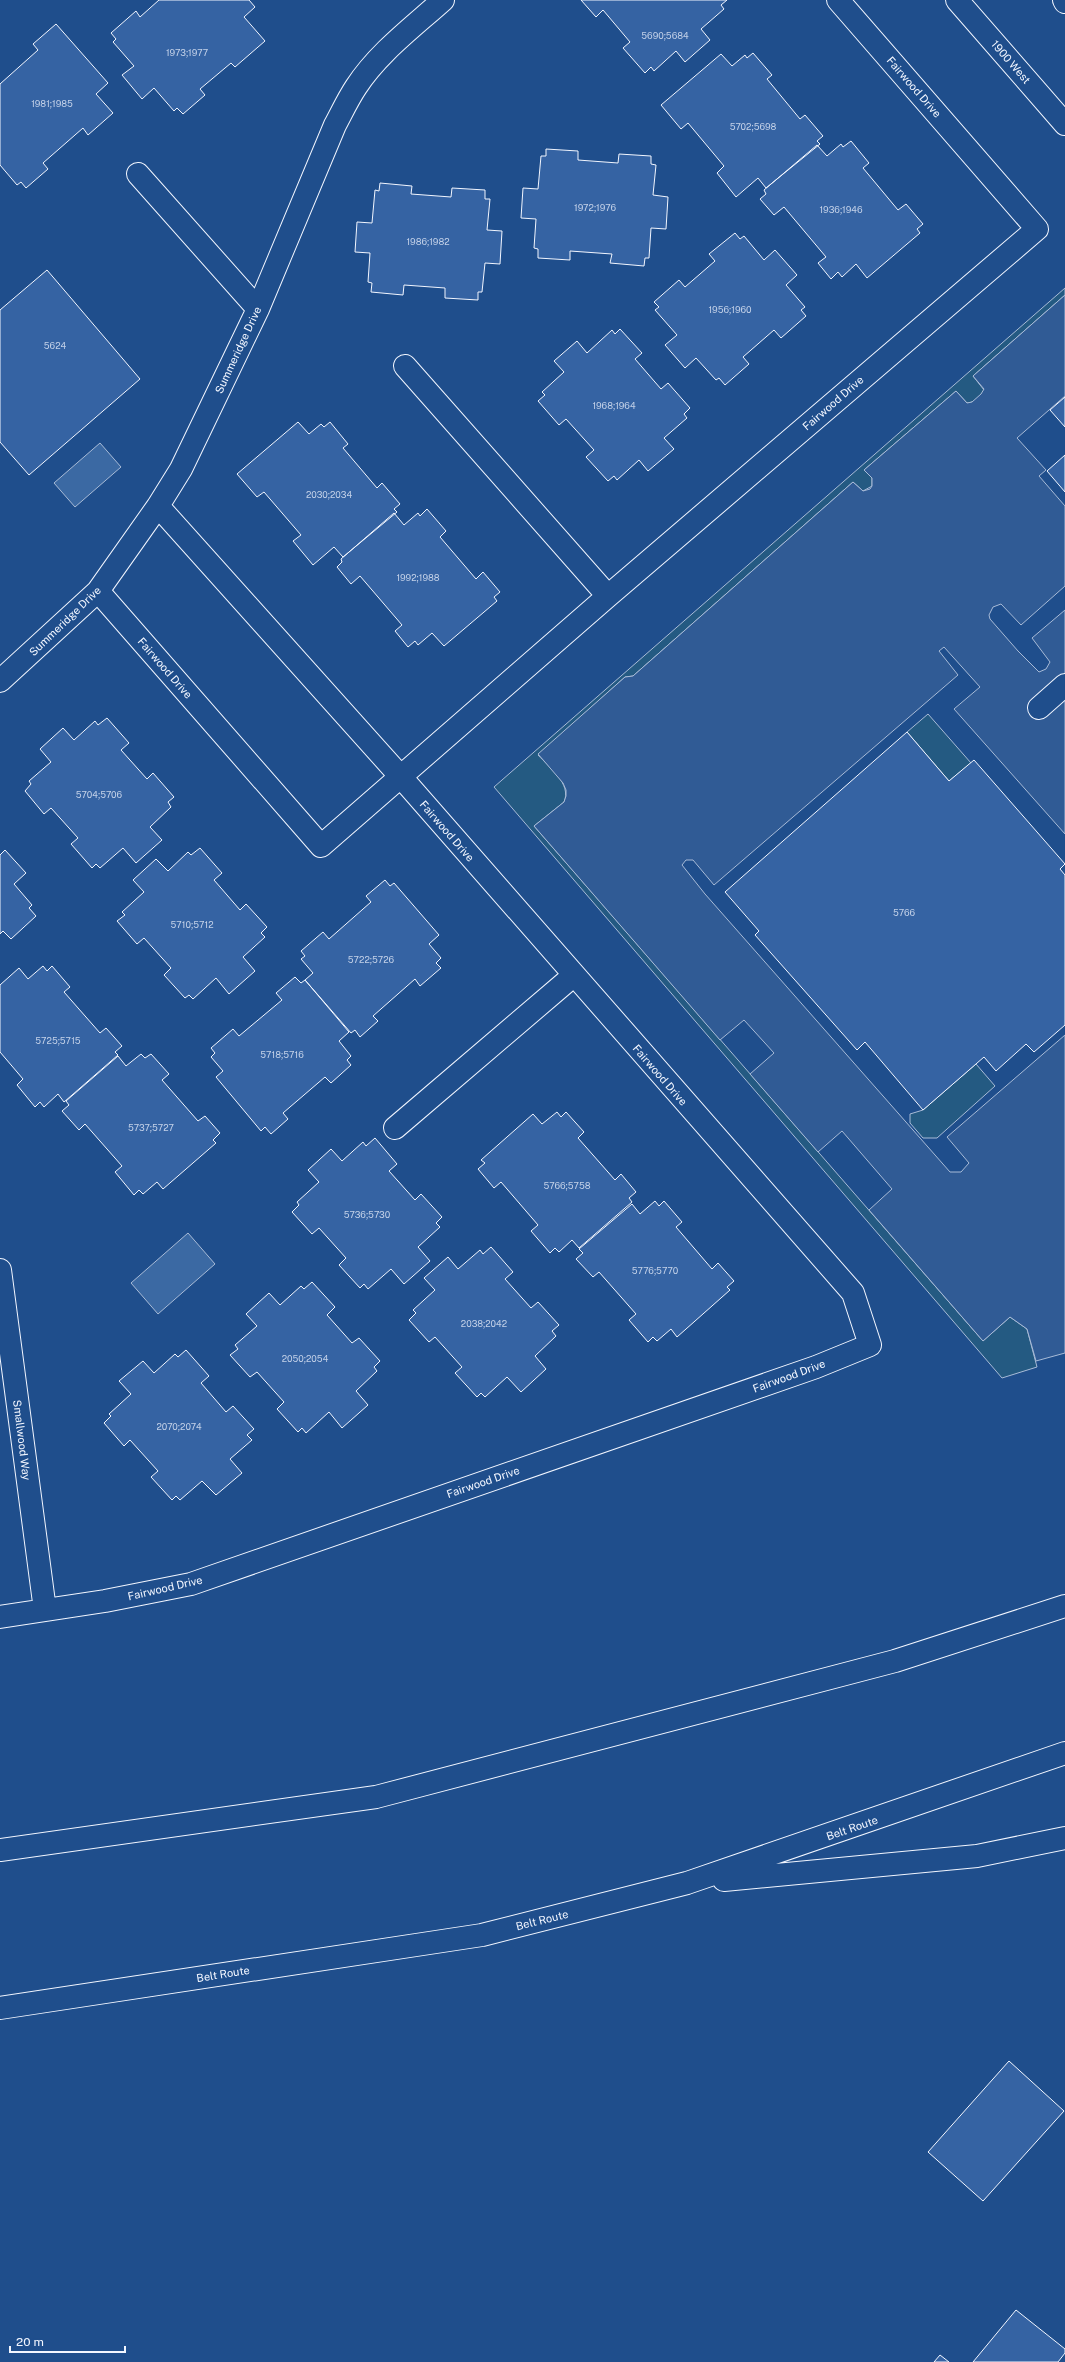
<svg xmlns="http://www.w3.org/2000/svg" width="1065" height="2362" font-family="'Public Sans',sans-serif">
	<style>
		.green { fill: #245a82; stroke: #a8bbd7 }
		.parking { fill: #305b95; stroke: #a8bbd7 }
		.water { fill: #3b69a3; stroke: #a8bbd7 }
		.building { fill: #3563a3; stroke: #f2f6ff }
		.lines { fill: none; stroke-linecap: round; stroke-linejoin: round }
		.minor-casing { stroke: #f2f6ff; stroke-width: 24 }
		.highway-casing { stroke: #f2f6ff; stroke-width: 24 }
		.minor { stroke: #1f4e8c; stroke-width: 22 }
		.highway { stroke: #1f4e8c; stroke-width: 22 }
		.labels { text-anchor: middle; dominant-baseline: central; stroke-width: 3; stroke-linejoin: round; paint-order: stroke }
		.number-label { font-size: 9px; fill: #c3d1e8 }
		.street-label { font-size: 11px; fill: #f2f6ff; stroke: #1f4e8c }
	</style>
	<rect width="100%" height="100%" fill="#1f4e8c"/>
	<path class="green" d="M 1065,288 L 1065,295 L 973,376 L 984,390 C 981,396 974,403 967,403 L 956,391 L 864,470 L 872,478 L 872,486 L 863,491 L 853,482 L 633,676 L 625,677 L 538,755 C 549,767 572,784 564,802 L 534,826 L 983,1341 L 1010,1317 L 1027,1329 L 1037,1367 L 1002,1378 L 494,787 Z
		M 928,714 L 971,763 L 949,781 L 907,732 Z
		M 976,1064 L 995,1086 L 937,1138 L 923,1138 L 910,1123 L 910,1114 L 923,1110 Z"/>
	<path class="parking" d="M 1065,295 L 1065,396 L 1017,438 L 1046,470 L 1039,476 L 1065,506 L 1065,586 L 1021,625 L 1001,604 L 993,607 L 989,615 L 990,619 L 1018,651 L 1039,672 L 1046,669 L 1050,662 L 1032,638 L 1065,610 L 1065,834 L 954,709 L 980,687 L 944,647 L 939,651 L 958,675 L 714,885 L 693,860 L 686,860 L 682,865 L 705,894 L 950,1172 L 961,1172 L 969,1163 L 947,1137 L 1065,1035 L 1065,1353 L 1036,1361 L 1027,1329 L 1010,1317 L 983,1341 L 869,1210 L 892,1189 L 842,1131 L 818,1152 L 750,1074 L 774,1053 L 744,1020 L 720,1040 L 534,826 L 564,802 L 566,796 L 566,790 L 563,783 L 538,754 L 625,677 L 633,676 L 853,482 L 863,491 L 870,489 L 872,486 L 872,478 L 864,470 L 956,391 L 967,403 L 972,402 L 981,394 L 984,389 L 973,376 Z"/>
	<path class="water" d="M 100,443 L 121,467 L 75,507 L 54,483 Z
		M 188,1233 L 215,1264 L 158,1314 L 131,1283 Z"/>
	<path class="building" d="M 159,0 L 249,0 L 255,7 L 244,17 L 265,41 L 235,67 L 231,63 L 200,89 L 205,95 L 183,114 L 177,108 L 174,111 L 154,88 L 142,99 L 122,75 L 134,66 L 113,42 L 116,39 L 111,33 L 136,11 L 140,17 Z
		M 581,0 L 727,0 L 721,5 L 724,9 L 701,29 L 710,40 L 685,62 L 676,51 L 654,71 L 651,67 L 645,73 L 623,48 L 630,42 L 603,10 L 596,17 Z
		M 56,24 L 108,83 L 96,94 L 113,113 L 88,135 L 83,128 L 43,163 L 48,169 L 26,188 L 21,182 L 17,185 L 0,165 L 0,84 L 38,50 L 33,44 Z
		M 753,53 L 772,75 L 767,79 L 800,119 L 805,115 L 823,136 L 817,141 L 820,144 L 766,188 L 758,178 L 736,197 L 717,173 L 724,166 L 688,123 L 681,129 L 661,105 L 721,54 L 732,66 L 745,55 L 747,58 Z
		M 851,141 L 869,163 L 863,168 L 898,210 L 906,204 L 923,224 L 917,229 L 920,233 L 867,278 L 856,264 L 842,277 L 838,272 L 831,279 L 818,263 L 826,257 L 784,207 L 774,215 L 760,199 L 766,194 L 764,190 L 817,145 L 827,156 L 841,144 L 843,147 Z
		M 546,149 L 578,151 L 578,160 L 618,163 L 619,154 L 651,156 L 651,164 L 656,165 L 653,195 L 668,197 L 666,229 L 651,228 L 649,258 L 645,258 L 644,266 L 610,263 L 612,254 L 570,251 L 570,260 L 538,258 L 538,249 L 534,248 L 536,219 L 521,218 L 523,188 L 538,189 L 541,156 L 546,156 Z
		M 380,183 L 412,186 L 411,194 L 451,197 L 452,188 L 485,190 L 485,199 L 490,199 L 487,230 L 502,231 L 500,264 L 485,263 L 482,292 L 478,292 L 478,300 L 445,298 L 445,288 L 404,285 L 403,295 L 371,292 L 372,283 L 368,282 L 370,253 L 355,252 L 357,222 L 372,223 L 375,190 L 379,191 Z
		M 735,233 L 740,239 L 744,236 L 764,260 L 775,250 L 797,275 L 786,285 L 805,307 L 801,310 L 806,316 L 781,338 L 774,330 L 743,357 L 749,364 L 725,385 L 719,378 L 716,380 L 696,358 L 685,368 L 665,345 L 677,335 L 655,310 L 659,307 L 654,302 L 679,280 L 685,287 L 715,261 L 709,254 Z
		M 47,270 L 140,379 L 29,475 L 0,442 L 0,310 Z
		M 620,329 L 642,353 L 635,359 L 661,389 L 668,383 L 690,408 L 684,414 L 687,418 L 664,438 L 674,449 L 648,471 L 639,460 L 617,480 L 614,476 L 608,481 L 586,457 L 594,450 L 566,419 L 559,425 L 538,401 L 545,395 L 542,392 L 564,372 L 554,361 L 577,341 L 587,353 L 612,330 L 615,334 Z
		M 1065,397 L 1065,427 L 1050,410 Z
		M 298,422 L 309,434 L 321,424 L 324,427 L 330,422 L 348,444 L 343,448 L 377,488 L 382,483 L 400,504 L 394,509 L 397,512 L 343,557 L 334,547 L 313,565 L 293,541 L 301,535 L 264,492 L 257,497 L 237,474 Z
		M 1065,455 L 1065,492 L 1047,471 Z
		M 427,509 L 446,531 L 440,537 L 476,579 L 483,572 L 500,592 L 494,597 L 497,601 L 444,646 L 432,633 L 418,645 L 415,641 L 408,647 L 395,631 L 402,625 L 360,576 L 351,584 L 337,567 L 342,562 L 341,559 L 394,513 L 404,525 L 418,513 L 420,516 Z
		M 107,718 L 129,743 L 121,750 L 147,779 L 153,773 L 174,797 L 168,802 L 171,807 L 150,827 L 162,840 L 136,863 L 123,848 L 100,868 L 96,864 L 92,868 L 71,844 L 78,838 L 51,808 L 44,814 L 25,791 L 31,784 L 29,781 L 51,762 L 40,749 L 63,728 L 74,740 L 95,721 L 98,725 Z
		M 907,732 L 949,781 L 974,760 L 1065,864 L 1060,869 L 1065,875 L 1065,1025 L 1034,1052 L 1026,1044 L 996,1071 L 984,1057 L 923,1110 L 865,1042 L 857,1050 L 755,935 L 759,931 L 725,892 Z
		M 200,848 L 222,873 L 214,880 L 240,910 L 246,904 L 267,927 L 261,933 L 265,937 L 243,957 L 255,971 L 229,994 L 216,978 L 193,999 L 189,995 L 185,998 L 164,975 L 171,968 L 144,938 L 137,944 L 117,921 L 125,915 L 122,912 L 144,892 L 133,880 L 156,859 L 168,871 L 188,852 L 191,855 Z
		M 5,850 L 26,873 L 14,884 L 32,905 L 29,908 L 36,916 L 11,939 L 3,931 L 0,934 L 0,855 Z
		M 385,880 L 390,886 L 394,883 L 439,935 L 429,944 L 441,958 L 436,963 L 441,968 L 420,986 L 415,979 L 373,1016 L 378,1021 L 360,1037 L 355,1030 L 351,1033 L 305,980 L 313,973 L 301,959 L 305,956 L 301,951 L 323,932 L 329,939 L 371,902 L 366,896 Z
		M 43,966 L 47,971 L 52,966 L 70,987 L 64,992 L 100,1033 L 106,1028 L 122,1046 L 115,1052 L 118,1055 L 64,1102 L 58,1094 L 44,1107 L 40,1102 L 35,1107 L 17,1085 L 23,1079 L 0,1052 L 0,985 L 19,968 L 28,979 Z
		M 295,977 L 301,983 L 305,980 L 349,1032 L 339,1041 L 351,1056 L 347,1060 L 351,1065 L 331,1083 L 325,1077 L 283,1113 L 288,1119 L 271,1134 L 265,1127 L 261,1131 L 216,1077 L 223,1071 L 211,1057 L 215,1053 L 211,1048 L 233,1029 L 239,1036 L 282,1000 L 276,993 Z
		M 141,1054 L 145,1058 L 151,1054 L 169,1074 L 162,1080 L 198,1121 L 205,1116 L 220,1133 L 213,1140 L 216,1143 L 163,1189 L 157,1182 L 143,1194 L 139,1190 L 134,1195 L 115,1172 L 122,1166 L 85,1124 L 79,1130 L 62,1111 L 69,1105 L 66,1101 L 118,1056 L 126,1066 Z
		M 557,1112 L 561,1117 L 566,1112 L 584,1132 L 578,1138 L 615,1180 L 621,1174 L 636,1192 L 629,1198 L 632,1202 L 579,1248 L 572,1240 L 559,1252 L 555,1248 L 550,1253 L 531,1231 L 538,1225 L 501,1182 L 494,1188 L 478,1169 L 485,1163 L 481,1160 L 533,1114 L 542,1124 Z
		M 375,1138 L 397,1164 L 389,1171 L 415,1200 L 421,1194 L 442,1217 L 436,1223 L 440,1227 L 418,1247 L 430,1261 L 404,1284 L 391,1269 L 368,1289 L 364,1284 L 360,1288 L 339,1265 L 346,1258 L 319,1228 L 312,1234 L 292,1212 L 299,1205 L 297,1202 L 319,1182 L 308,1170 L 331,1149 L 342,1161 L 363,1142 L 366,1146 Z
		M 655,1201 L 659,1206 L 664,1201 L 682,1222 L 676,1227 L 712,1269 L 718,1263 L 734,1281 L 727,1287 L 730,1290 L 677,1337 L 671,1329 L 657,1341 L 653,1337 L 648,1342 L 629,1320 L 636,1314 L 599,1272 L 593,1277 L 576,1259 L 583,1253 L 579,1249 L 632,1204 L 640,1214 Z
		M 491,1247 L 513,1272 L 505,1279 L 531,1308 L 538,1302 L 559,1325 L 552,1331 L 556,1336 L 535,1356 L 546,1369 L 521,1392 L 507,1377 L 485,1397 L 481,1393 L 477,1397 L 455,1373 L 462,1367 L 435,1337 L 429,1342 L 409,1320 L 416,1313 L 413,1310 L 435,1290 L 424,1278 L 448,1257 L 458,1269 L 480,1250 L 483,1254 Z
		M 312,1282 L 335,1307 L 327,1315 L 352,1343 L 359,1338 L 380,1361 L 374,1367 L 377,1371 L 356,1391 L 368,1405 L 342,1428 L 329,1412 L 306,1433 L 302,1428 L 298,1432 L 277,1409 L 284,1402 L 257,1372 L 250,1377 L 230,1355 L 238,1349 L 235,1345 L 257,1326 L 246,1314 L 269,1293 L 280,1305 L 301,1286 L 304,1289 Z
		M 186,1350 L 209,1376 L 201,1383 L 226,1412 L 233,1406 L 254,1429 L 247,1435 L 252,1440 L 230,1459 L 242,1473 L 216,1495 L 202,1481 L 180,1500 L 176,1496 L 172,1500 L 151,1477 L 158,1471 L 130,1440 L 124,1446 L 104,1423 L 111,1416 L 109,1414 L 131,1394 L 119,1381 L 143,1361 L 154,1373 L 175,1354 L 178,1357 Z
		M 1009,2061 L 1064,2111 L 983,2201 L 928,2152 Z
		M 1016,2310 L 1065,2349 L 1065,2353 L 1058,2362 L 973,2362 Z
		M 940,2355 L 949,2362 L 934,2362 Z"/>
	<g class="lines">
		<g class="minor-casing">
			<path id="minor" d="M 957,0 L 1065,124
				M 1064,0 L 1065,2
				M 138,174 L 258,309
				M 405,366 L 608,596
				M 98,591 L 321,846 L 608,596 L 1037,229 L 838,0
				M 0,681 L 98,591 L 158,506 L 181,469 L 258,309 L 335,125 C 342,112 348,99 356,87 C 378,53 413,27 443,0
				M 1039,708 L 1065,685
				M 395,1128 L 573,976
				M 0,1270 L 45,1610
				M 0,1617 L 105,1601 L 191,1584 L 816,1367 L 870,1345 L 853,1293 L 401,777 L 158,506"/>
		</g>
		<g class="highway-casing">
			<path id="highway" d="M 0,1850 L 376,1797 L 895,1661 L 1065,1606
				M 724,1880 L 977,1856 L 1065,1838
				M 0,2008 L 482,1935 L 687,1883 L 1065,1753"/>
		</g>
		<use href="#minor" class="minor"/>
		<use href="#highway" class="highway"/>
	</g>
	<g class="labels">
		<g class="number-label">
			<text x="665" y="35">5690;5684</text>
			<text x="187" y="52">1973;1977</text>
			<text x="52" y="103">1981;1985</text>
			<text x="753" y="126">5702;5698</text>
			<text x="595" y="207">1972;1976</text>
			<text x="841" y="209">1936;1946</text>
			<text x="428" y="241">1986;1982</text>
			<text x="730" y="309">1956;1960</text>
			<text x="55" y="345">5624</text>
			<text x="614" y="405">1968;1964</text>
			<text x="329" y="494">2030;2034</text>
			<text x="418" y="577">1992;1988</text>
			<text x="99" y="794">5704;5706</text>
			<text x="904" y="912">5766</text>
			<text x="192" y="924">5710;5712</text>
			<text x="371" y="959">5722;5726</text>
			<text x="58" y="1040">5725;5715</text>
			<text x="282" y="1054">5718;5716</text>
			<text x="151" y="1127">5737;5727</text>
			<text x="567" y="1185">5766;5758</text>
			<text x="367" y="1214">5736;5730</text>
			<text x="655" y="1270">5776;5770</text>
			<text x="484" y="1323">2038;2042</text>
			<text x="305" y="1358">2050;2054</text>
			<text x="179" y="1426">2070;2074</text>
		</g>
		<g class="street-label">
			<text transform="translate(1011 62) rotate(49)">1900 West</text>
			<text transform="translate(914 87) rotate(49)">Fairwood Drive</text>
			<text transform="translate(238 350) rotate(-65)">Summeridge Drive</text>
			<text transform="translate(833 403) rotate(-41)">Fairwood Drive</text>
			<text transform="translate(65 621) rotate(-44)">Summeridge Drive</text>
			<text transform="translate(165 668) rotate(49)">Fairwood Drive</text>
			<text transform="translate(447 831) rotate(49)">Fairwood Drive</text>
			<text transform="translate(660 1075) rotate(49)">Fairwood Drive</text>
			<text transform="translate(789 1376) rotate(-20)">Fairwood Drive</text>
			<text transform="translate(22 1440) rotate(83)">Smallwood Way</text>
			<text transform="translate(483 1482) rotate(-19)">Fairwood Drive</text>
			<text transform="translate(165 1588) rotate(-13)">Fairwood Drive</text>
			<text transform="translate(852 1828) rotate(-19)">Belt Route</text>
			<text transform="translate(542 1920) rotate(-14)">Belt Route</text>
			<text transform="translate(223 1974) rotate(-9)">Belt Route</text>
		</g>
	</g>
	<path d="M10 2346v6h115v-6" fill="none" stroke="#f2f6ff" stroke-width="2"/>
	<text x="16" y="2346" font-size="12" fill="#f2f6ff" stroke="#1f4e8c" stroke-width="3" paint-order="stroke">20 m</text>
</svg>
